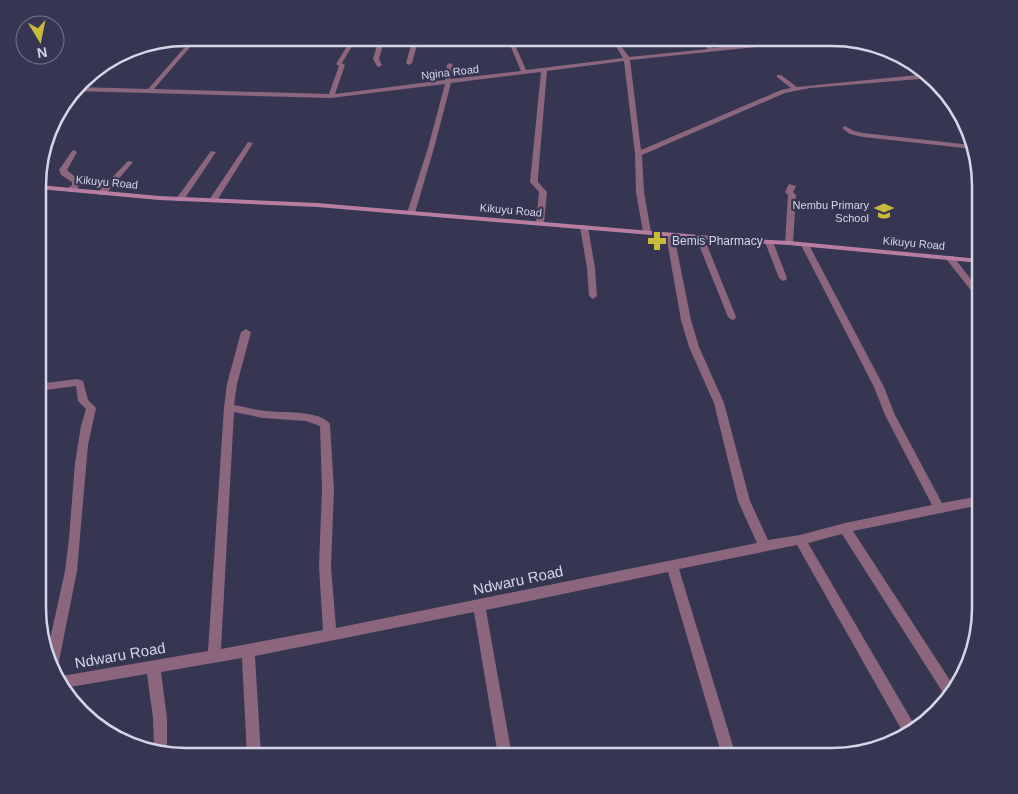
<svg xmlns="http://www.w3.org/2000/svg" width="1018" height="794" font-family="Helvetica,sans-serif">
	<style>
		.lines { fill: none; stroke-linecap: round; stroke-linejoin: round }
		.minor { fill: #8b667c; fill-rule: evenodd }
		.secondary { fill: #b87da1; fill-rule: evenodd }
		.labels { text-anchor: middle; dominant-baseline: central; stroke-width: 4.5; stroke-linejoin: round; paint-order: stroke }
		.far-street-label { font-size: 11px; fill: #d4d6e8; stroke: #363653 }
		.far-poi-label { font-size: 11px; fill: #d4d6e8; stroke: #363653; text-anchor: end }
		.poi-label { font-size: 12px; fill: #d4d6e8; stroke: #363653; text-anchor: start }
		.near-street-label { font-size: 15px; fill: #d4d6e8; stroke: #363653 }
		.rim { fill: none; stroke: #d4d6e8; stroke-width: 2.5 }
	</style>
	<rect width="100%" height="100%" fill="#363653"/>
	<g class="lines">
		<path class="minor" d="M 193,38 L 198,38 L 154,89 L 329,94 L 339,66 L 336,64 L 352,38 L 357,38 L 342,63 L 345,65 L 335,94 L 445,80 L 447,65 L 450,63 L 453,65 L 451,79 L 521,71 L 507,38 L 512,38 L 526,70 L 623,58 L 611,38 L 615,38 L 629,57 L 708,49 L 698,38 L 704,38 L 713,48 L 811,38 L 827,38 L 824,40 L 630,60 L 641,150 L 781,90 L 791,88 L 777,77 L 777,75 L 781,75 L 797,87 L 918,75 L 883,48 L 888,49 L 925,75 L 929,74 L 932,78 L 810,88 L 785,93 L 642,155 L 644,192 L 651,232 L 647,234 L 643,232 L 636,192 L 635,154 L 624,61 L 547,71 L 538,177 L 538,182 L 547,192 L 544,223 L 540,225 L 536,223 L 539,192 L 530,182 L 541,72 L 451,83 L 434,148 L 415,213 L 411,215 L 407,213 L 428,148 L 445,84 L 331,98 L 75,91 L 78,87 L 148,89 Z
			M 379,38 L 385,38 L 379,59 L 382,65 L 379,67 L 377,66 L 373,59 Z
			M 413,38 L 419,38 L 412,63 L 409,65 L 406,63 Z
			M 138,46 L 139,47 L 83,84 L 80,85 L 87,77 Z
			M 845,126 L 854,131 L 863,133 L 972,145 L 973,149 L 863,137 L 850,134 L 842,128 Z
			M 248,142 L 253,143 L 216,202 L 210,202 L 209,200 Z
			M 74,150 L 77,152 L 67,170 L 80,181 L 78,188 L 70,192 L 66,190 L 72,185 L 72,182 L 61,175 L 59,170 L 72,151 Z
			M 211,151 L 216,152 L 183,201 L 177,201 L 176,199 Z
			M 128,161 L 133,162 L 105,195 L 99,195 L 99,191 Z
			M 789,184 L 796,186 L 793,192 L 796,195 L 793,243 L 789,245 L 785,243 L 788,195 L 785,192 Z
			M 581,225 L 584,225 L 588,227 L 595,268 L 597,296 L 593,299 L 589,296 L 587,268 L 580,227 Z
			M 667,233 L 670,233 L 674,235 L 691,320 L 699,347 L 724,403 L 750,501 L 768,540 L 800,535 L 845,523 L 932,505 L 885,415 L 874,387 L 801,245 L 805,243 L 809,245 L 884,387 L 895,415 L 942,503 L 980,496 L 980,505 L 853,531 L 955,688 L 947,699 L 842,534 L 808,543 L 915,726 L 904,734 L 797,545 L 679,569 L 736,756 L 722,756 L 668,572 L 486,610 L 512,756 L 498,756 L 474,612 L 255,656 L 261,756 L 247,756 L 242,658 L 161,672 L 167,718 L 167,754 L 154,751 L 153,718 L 147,674 L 64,688 L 56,677 L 208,651 L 224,407 L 227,384 L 241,332 L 246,329 L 251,332 L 237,384 L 234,405 C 245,407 255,410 266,411 C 282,413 320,410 330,424 L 334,489 L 331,567 L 336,628 L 757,543 L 738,501 L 714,403 L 689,347 L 681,320 L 666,235 ZM 234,412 L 263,418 L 306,421 L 320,426 L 322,489 L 319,567 L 323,630 L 221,649 Z
			M 699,235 L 702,235 L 706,237 L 705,240 L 736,317 L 735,319 L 732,320 L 728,317 L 697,240 Z
			M 766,240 L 769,240 L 773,242 L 787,278 L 786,280 L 783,281 L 779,278 L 765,242 Z
			M 947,256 L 953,256 L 980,291 L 980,299 L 977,298 L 947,260 Z
			M 77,379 L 83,381 L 88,400 L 96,408 L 88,445 L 77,571 L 58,666 L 56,671 L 52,672 L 47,653 L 65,571 L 69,538 L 75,463 L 81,426 L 86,409 L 78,401 L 76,386 L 38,391 L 38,384 Z"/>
		<path class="secondary" d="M 39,185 L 159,196 L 317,203 L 735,238 L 789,241 L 980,259 L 980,263 L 789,245 L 735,242 L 317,207 L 159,200 L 39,189 Z"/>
	</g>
	<defs>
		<g id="school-bare" transform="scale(1.5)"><path d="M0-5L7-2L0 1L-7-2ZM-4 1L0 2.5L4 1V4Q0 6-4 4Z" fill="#caba3a" stroke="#363653" stroke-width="2.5" paint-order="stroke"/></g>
		<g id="pharmacy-bare" transform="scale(1.5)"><path d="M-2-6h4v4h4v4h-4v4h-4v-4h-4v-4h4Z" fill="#caba3a" stroke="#363653" stroke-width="2.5" paint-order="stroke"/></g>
	</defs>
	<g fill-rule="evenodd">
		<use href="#school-bare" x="884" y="211"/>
		<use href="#pharmacy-bare" x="657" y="241"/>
	</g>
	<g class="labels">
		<g class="far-street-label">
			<text transform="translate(450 72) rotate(-7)">Ngina Road</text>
			<text transform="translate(107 182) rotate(5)">Kikuyu Road</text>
			<text transform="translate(511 210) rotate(5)">Kikuyu Road</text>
			<text transform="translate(914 243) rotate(5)">Kikuyu Road</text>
		</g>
		<g class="far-poi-label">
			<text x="869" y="205">Nembu Primary<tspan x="869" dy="13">School</tspan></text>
		</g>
		<g class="poi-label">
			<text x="672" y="241">Bemis Pharmacy</text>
		</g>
		<g class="near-street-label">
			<text transform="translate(518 580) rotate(-12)">Ndwaru Road</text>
			<text transform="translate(120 655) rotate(-10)">Ndwaru Road</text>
		</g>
	</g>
	<path d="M0 0H1018V794H0ZM186 46H832A140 140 0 0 1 972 186V608A140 140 0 0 1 832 748H186A140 140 0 0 1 46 608V186A140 140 0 0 1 186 46Z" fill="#363653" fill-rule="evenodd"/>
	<path class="rim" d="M186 46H832A140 140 0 0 1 972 186V608A140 140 0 0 1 832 748H186A140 140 0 0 1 46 608V186A140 140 0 0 1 186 46Z"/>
	<g transform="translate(40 40) rotate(170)"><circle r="24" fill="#363653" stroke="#75768f"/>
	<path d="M0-4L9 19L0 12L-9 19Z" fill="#caba3a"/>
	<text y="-8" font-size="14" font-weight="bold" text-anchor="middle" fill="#d4d6e8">N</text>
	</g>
</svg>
